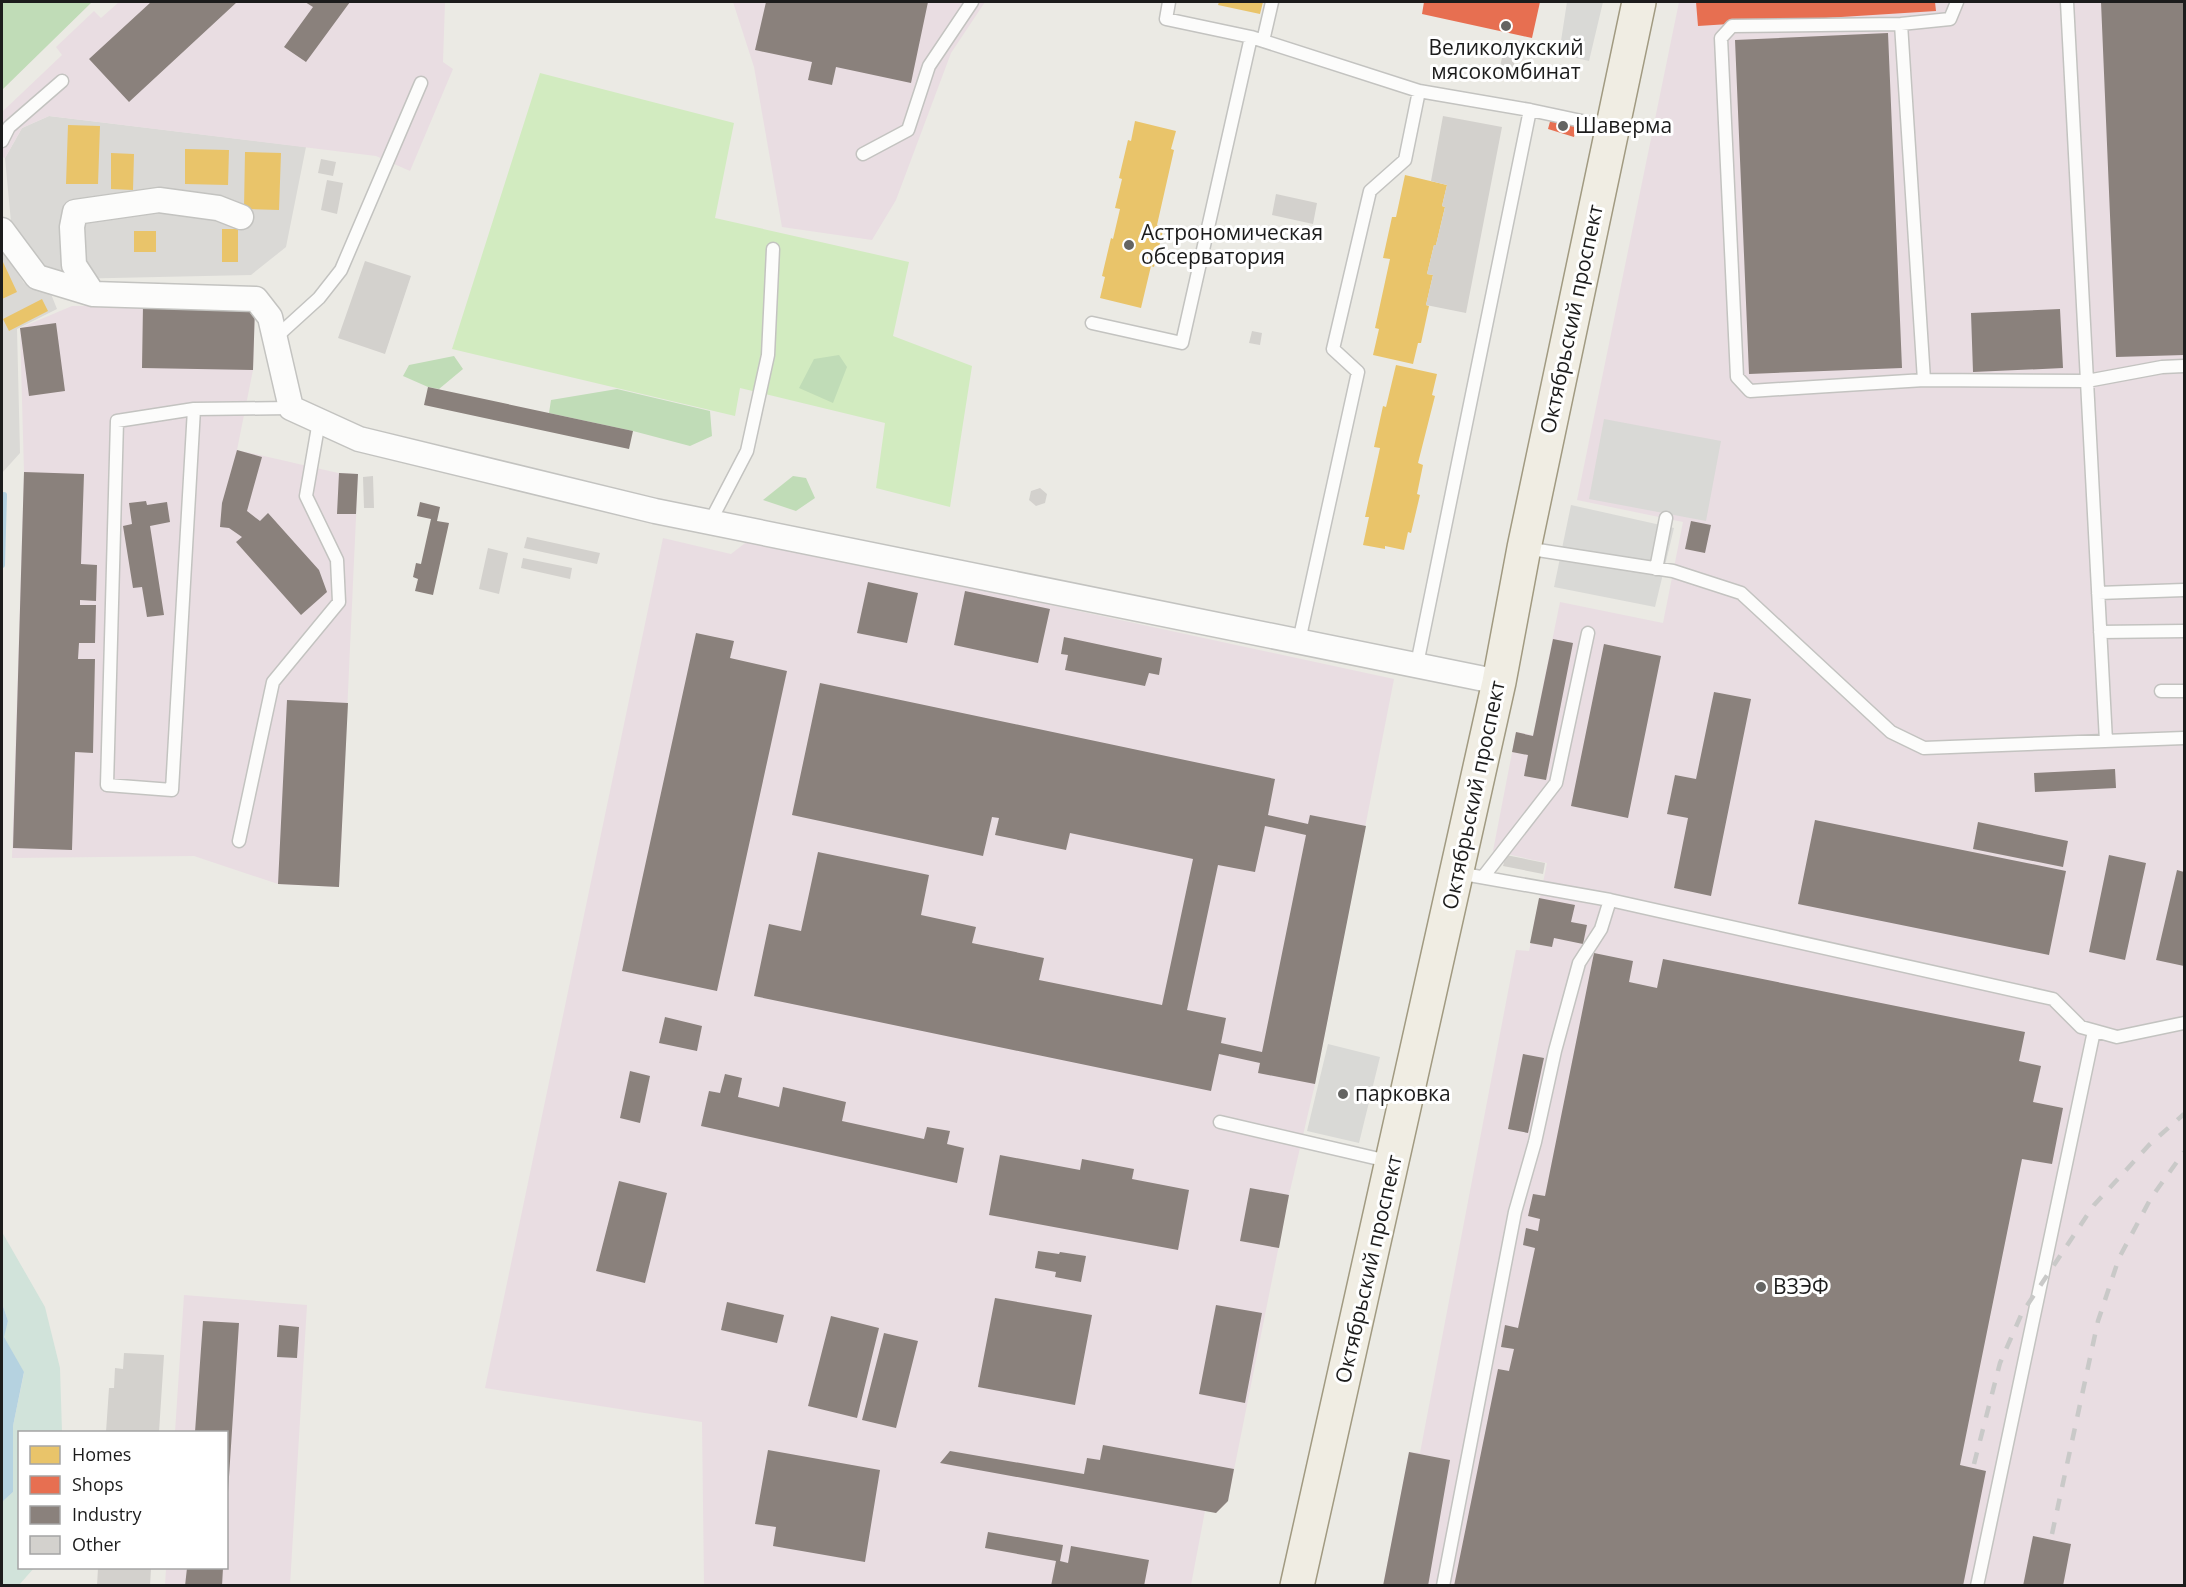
<svg xmlns="http://www.w3.org/2000/svg" width="2186" height="1587" font-family="'Open Sans',sans-serif">
<style>
.residential{fill:#dad9d6}
.industrial{fill:#e9dde2}
.grass{fill:#d2ebc0}
.forest{fill:#c0dcb7}
.wetland{fill:#d1e3da}
.parking{fill:#d9d9d6}
.water{fill:#b5d2e0}
.homes{fill:#e9c46a}
.shops{fill:#e76f51}
.industry{fill:#8a817c;fill-rule:evenodd}
.lines{fill:none;stroke-linecap:round;stroke-linejoin:round}
.stream{stroke:#b5d2e0;stroke-width:6}
.building{fill:#d3d1cd}
.lane-casing{stroke:#c3c3c0;stroke-width:15}
.street-casing{stroke:#c3c3c0;stroke-width:27}
.primary-casing{stroke:#a19a81;stroke-width:36}
.lane{stroke:#fcfcfb;stroke-width:12}
.street{stroke:#fcfcfb;stroke-width:24}
.primary{stroke:#f0ede3;stroke-width:33}
.rail{stroke:#c9c9c8;stroke-width:4.5;stroke-dasharray:12 12;stroke-linecap:butt}
.poi-dot{fill:#646462;stroke:#fff;stroke-width:2}
.labels{text-anchor:middle;stroke-width:6;stroke-linejoin:round;paint-order:stroke}
.poi-label{font-size:21px;fill:#1c1c1c;stroke:#fff;text-anchor:start}
.street-label{font-size:21px;fill:#1c1c1c;stroke:#fff}
</style>
<rect width="100%" height="100%" fill="#ebeae4"/>
<!-- residential -->
<path class="residential" d="M49 116 306 147 286 247 251 275 66 279 39 266 11 222 5 158 22 128Z
M2 249 24 283 51 294 57 309 17 329 20 453 2 473Z"/>
<!-- industrial -->
<path class="industrial" d="M119 2H445L443 62 453 69 410 171 376 156 49 116 22 128 5 158 2 157V112L62 55 56 47 94 11 101 18Z
M733 2H985L951 53 896 200 872 240 782 227 754 67Z
M1679 2H2184V1585L1383 1586 1409 1452 1420 1453 1516 950 1529 951 1547 863 1493 851 1516 732 1533 735 1560 602 1663 623 1683 522 1577 500Z
M143 305 255 307 253 370 237 450 338 473 358 474 339 887 278 884 194 856 12 858 24 472 20 328 72 306Z
M663 538 731 554 749 540 1394 679 1315 1084 1289 1195 1228 1500 1205 1511 1191 1585H704L702 1422 485 1388Z
M184 1295 307 1305 290 1585 165 1586 166 1568H226V1432H175Z"/>
<!-- grass -->
<path class="grass" d="M540 73 734 123 715 218 909 262 893 336 972 366 950 507 876 488 885 423 740 388 735 416 452 349Z"/>
<!-- forest -->
<path class="forest" d="M2 2H92L2 90Z
M839 355 847 367 833 403 799 388 814 359Z
M454 356 463 369 439 389 428 387 403 376 409 365Z
M617 389 710 411 712 436 690 446 633 431 549 413 551 400Z
M793 476 806 478 815 498 796 511 763 500Z"/>
<!-- wetland -->
<path class="wetland" d="M2 1232 45 1307 60 1368 62 1432H20V1568H34L19 1585H2V1502L13 1492V1426L24 1373 3 1337 8 1321 2 1303Z"/>
<!-- parking -->
<path class="parking" d="M1567 2H1603L1589 61 1559 54Z
M1604 419 1721 441 1706 521 1589 499Z
M1571 505 1674 528 1655 607 1554 587Z
M1328 1044 1380 1057 1359 1143 1307 1131Z"/>
<!-- water -->
<path class="water" d="M2 1303 8 1321 4 1337 24 1372 13 1426V1492L2 1502Z"/>
<!-- homes -->
<path class="homes" d="M1219 2H1263L1260 14 1218 5Z
M1135 121 1176 131 1171 149 1174 150 1157 225 1164 227 1154 267 1151 266 1141 308 1100 298 1105 277 1102 276 1111 238 1113 239 1120 209 1115 208 1122 179 1119 178 1128 140 1131 141Z
M68 125 100 126 98 184H66Z
M185 149 229 150 228 185 185 184Z
M245 152 281 153 279 210 244 209Z
M111 153 134 154 133 190 111 189Z
M1405 175 1447 185 1442 206 1445 207 1436 245H1434L1427 274 1433 275 1426 305 1429 306 1421 343H1418L1413 364 1373 355 1379 329 1375 328 1390 259 1383 258 1392 217H1396Z
M222 229H238V262H222Z
M134 231H156V252H134Z
M3 262 17 292 2 299V263Z
M42 299 48 311 9 331 3 319Z
M1396 365 1437 374 1432 395 1435 396 1418 463 1423 465 1417 494 1420 495 1411 533 1408 532 1404 550 1385 546V549L1363 545 1369 517H1365L1380 448 1374 447 1383 406 1386 407Z"/>
<!-- shops -->
<path class="shops" d="M1424 2H1540L1532 38 1422 14Z
M1696 2H1935L1936 11 1698 26Z
M1551 118 1577 123 1574 137 1548 129Z"/>
<!-- industry -->
<path class="industry" d="M151 2H237L129 102 89 59Z
M305 2H350L306 62 284 47 313 7Z
M766 2H928L911 83 836 67 832 85 808 80 812 62 755 50Z
M2101 2H2184V355L2116 357Z
M1888 33 1902 368 1749 374 1735 40Z
M143 305 255 307 253 370 142 368Z
M2060 309 2063 368 1973 372 1971 313Z
M56 323 65 391 29 396 20 328Z
M428 387 633 431 629 449 424 405Z
M237 450 262 457 247 511 260 521 268 513 319 570 327 592 301 615 236 542 242 537 229 528 220 527 222 503Z
M24 472 84 474 81 564 97 565 96 601 80 600V605H96L95 643H79L78 659H95L93 753 75 752 72 850 13 848Z
M339 473 358 474 356 514H337Z
M146 501 147 505 167 502 170 522 150 526 164 615 147 617 142 587 133 588 123 526 132 524 129 503Z
M420 502 440 507 437 521 449 523 433 595 415 591 418 579 413 577 416 563 421 564 431 519 417 516Z
M1691 521 1711 525 1705 553 1685 549Z
M868 582 918 593 907 643 857 633Z
M965 591 1050 609 1038 663 954 645Z
M696 633 734 641 730 658 787 671 717 991 622 971Z
M1064 637 1162 658 1159 675 1149 673 1145 686 1065 670 1068 655 1061 654Z
M1553 639 1573 643 1546 780 1524 776 1528 755 1512 752 1516 732 1533 736Z
M1604 644 1661 656 1628 818 1571 806Z
M820 683 1275 779 1268 815 1308 824 1310 815 1366 826 1315 1084 1258 1073 1260 1063 1219 1054 1211 1091 754 996 769 924 801 931 818 852 929 875 921 915 976 927 972 943 1044 958 1039 980 1162 1005 1193 859 1070 833 1066 850 995 835 999 818 992 817 983 856 792 815ZM1265 826 1306 835 1262 1052 1221 1043 1226 1018 1187 1010 1218 865 1255 872Z
M1714 692 1751 699 1711 896 1674 888 1688 818 1667 814 1675 775 1696 779Z
M287 700 348 703 339 887 278 884Z
M2115 769 2116 788 2035 792 2034 773Z
M1815 820 2066 871 2049 955 1798 904Z
M1978 822 2068 841 2063 867 1973 849Z
M2109 855 2146 863 2125 960 2089 952Z
M2177 870 2184 872V966L2156 960Z
M1539 898 1575 905 1571 922 1587 925 1583 944 1554 938 1552 947 1530 943Z
M1594 953 1633 961 1629 982 1657 988 1663 959 2025 1032 2019 1061 2041 1066 2033 1102 2063 1108 2052 1164 2022 1159 1960 1465 1986 1471 1963 1586H1454L1498 1369 1509 1371 1514 1349 1501 1347 1505 1325 1518 1328 1535 1248 1523 1245 1526 1228 1538 1231 1540 1219 1528 1216 1533 1194 1545 1196Z
M665 1017 702 1026 697 1051 659 1043Z
M1523 1054 1544 1058 1528 1133 1508 1129Z
M630 1071 650 1076 640 1123 620 1118Z
M725 1074 742 1078 738 1097 779 1107 783 1087 846 1102 842 1121 924 1139 927 1127 950 1131 947 1144 964 1148 957 1183 701 1126 709 1091 720 1093Z
M1000 1155 1080 1170 1082 1159 1134 1169 1132 1179 1189 1190 1178 1250 989 1215Z
M619 1181 667 1193 645 1283 596 1271Z
M1250 1188 1289 1195 1279 1248 1240 1241Z
M1038 1251 1059 1254 1060 1252 1086 1256 1081 1282 1055 1277 1056 1272 1035 1268Z
M995 1298 1092 1315 1075 1405 978 1387Z
M727 1302 784 1315 777 1343 721 1330Z
M1216 1305 1262 1313 1245 1403 1199 1394Z
M831 1316 879 1328 857 1418 808 1406Z
M203 1321 239 1323 228 1492H226V1432H195Z
M279 1325 299 1327 297 1358 277 1357Z
M884 1333 918 1341 896 1428 862 1420Z
M1103 1445 1234 1469 1228 1501 1216 1513 940 1463 950 1451 1084 1474 1087 1458 1100 1460Z
M768 1450 880 1470 865 1562 773 1546 776 1527 755 1524Z
M1409 1452 1450 1460 1428 1586H1383Z
M988 1532 1063 1545 1060 1561 1068 1563 1071 1546 1149 1560 1144 1586H1051L1056 1561 985 1548Z
M2033 1536 2071 1544 2063 1586H2023Z
M187 1568H223L222 1586H185Z"/>
<g class="lines">
<!-- stream -->
<path class="stream" d="M2 565 4 495"/>
</g>
<!-- building -->
<path class="building" d="M1503 53 1516 55 1513 70 1500 67Z
M1501 69 1513 72 1511 82 1499 80Z
M1443 116 1502 127 1466 313 1426 305 1433 275 1427 274 1434 245H1436L1445 207 1442 206 1447 185 1431 181Z
M321 159 336 162 333 176 318 173Z
M327 180 343 183 337 214 321 210Z
M1276 194 1317 203 1313 224 1272 215Z
M365 261 411 276 385 354 338 338Z
M1252 331 1262 333 1260 345 1249 343Z
M373 476 374 508H364L363 477Z
M1040 488 1047 494 1045 503 1036 506 1029 500 1031 491Z
M527 537 600 553 597 564 524 548Z
M488 548 508 553 499 594 479 589Z
M523 558 572 568 570 579 521 568Z
M1506 855 1545 863 1543 874 1503 866Z
M124 1353 164 1355 159 1432H106L109 1388H114L115 1368 123 1369Z
M98 1568H151L150 1586H97Z"/>
<g class="lines">
<defs>
<path id="lane" d="M1169 2 1166 19 1251 37 1419 91 1530 110 1610 127
M1957 2 1950 19 1901 24 1732 26 1721 38 1737 377 1750 391 1924 380 2087 381 2162 367 2184 366
M2067 2 2106 741
M1901 24 1924 380
M1263 41 1272 2
M2 141 9 127 62 81
M863 154 908 130 929 66 972 2
M1092 323 1182 343 1251 37
M275 338 319 298 341 270 421 83
M194 409 172 790 107 785 117 421 194 409 291 408
M710 522 747 451 768 355 773 249
M1525 548 1673 571 1741 593 1891 732 1924 748 2184 738
M1656 569 1666 518
M2098 593 2184 590
M2100 632 2184 631
M1299 641 1358 372 1333 349 1370 191 1405 160 1419 91
M1417 664 1530 110
M2161 691H2184
M239 841 273 682 339 602 337 560 306 496 319 421
M1458 873 1610 900 2053 999 2081 1027 2117 1037 2184 1023
M1483 877 1556 783 1588 633
M1220 1122 1392 1162
M1443 1586 1515 1212 1535 1142 1555 1051 1579 963 1601 929 1610 900
M1977 1586 2094 1031"/>
<path id="street" d="M2 230 37 277 93 294 256 299 270 317 291 408 359 439 655 511 1499 682
M93 294 74 265 72 227 75 212 159 200 218 208 241 217"/>
<path id="primary" d="M1297 1586 1499 682 1524 548 1639 2"/>
</defs>
<!-- lane casing -->
<use href="#lane" class="lane-casing"/>
<!-- street casing -->
<use href="#street" class="street-casing"/>
<!-- primary casing -->
<use href="#primary" class="primary-casing"/>
<!-- lane -->
<use href="#lane" class="lane"/>
<!-- street -->
<use href="#street" class="street"/>
<!-- primary -->
<use href="#primary" class="primary"/>
<!-- rail -->
<path class="rail" d="M1974 1464 2000 1363 2022 1313 2094 1205 2149 1145 2184 1114
M2052 1534 2098 1321 2119 1258 2151 1198 2184 1152"/>
</g>
<!-- markers -->
<g class="poi-dot">
<circle cx="1506" cy="26" r="6"/>
<circle cx="1563" cy="126" r="6"/>
<circle cx="1129" cy="245" r="6"/>
<circle cx="1343" cy="1094" r="6"/>
<circle cx="1761" cy="1287" r="6"/>
</g>
<g class="labels">
<!-- poi labels -->
<g class="poi-label">
<text x="1506" y="55" text-anchor="middle">Великолукский<tspan x="1506" dy="24">мясокомбинат</tspan></text>
<text x="1575" y="133">Шаверма</text>
<text x="1141" y="240">Aстрономическая<tspan x="1141" dy="24">обсерватория</tspan></text>
<text x="1355" y="1101">парковка</text>
<text x="1773" y="1294">ВЗЭФ</text>
</g>
<!-- street labels -->
<g class="street-label">
<text transform="translate(1572 319) rotate(-78)" y="7">Октябрьский проспект</text>
<text transform="translate(1474 795) rotate(-78)" y="7">Октябрьский проспект</text>
<text transform="translate(1369 1269) rotate(-77)" y="7">Октябрьский проспект</text>
</g>
</g>
<!-- border -->
<rect width="2186" height="1587" fill="none" stroke="#1c1c1c" stroke-width="6"/>
<!-- legend -->
<rect x="18" y="1431" width="210" height="138" fill="#ffffff" stroke="#a4a4a4" stroke-width="1.5"/>
<rect x="30" y="1446" width="30" height="18" fill="#e9c46a" stroke="#a4a4a4" stroke-width="1.5"/>
<text x="72" y="1461" font-size="18" fill="#1c1c1c">Homes</text>
<rect x="30" y="1476" width="30" height="18" fill="#e76f51" stroke="#a4a4a4" stroke-width="1.5"/>
<text x="72" y="1491" font-size="18" fill="#1c1c1c">Shops</text>
<rect x="30" y="1506" width="30" height="18" fill="#8a817c" stroke="#a4a4a4" stroke-width="1.5"/>
<text x="72" y="1521" font-size="18" fill="#1c1c1c">Industry</text>
<rect x="30" y="1536" width="30" height="18" fill="#d3d1cd" stroke="#a4a4a4" stroke-width="1.5"/>
<text x="72" y="1551" font-size="18" fill="#1c1c1c">Other</text>
</svg>
